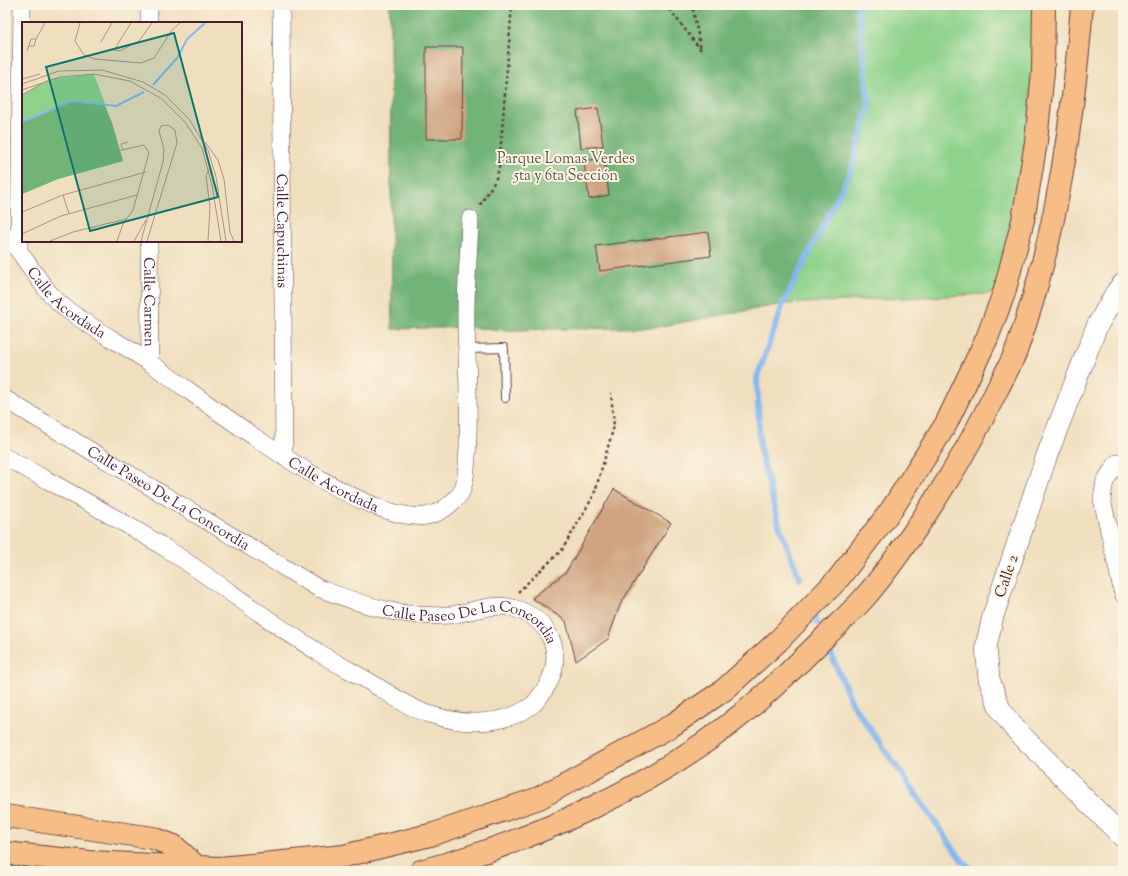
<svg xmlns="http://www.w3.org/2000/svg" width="1128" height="876" font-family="'Sorts Mill Goudy',serif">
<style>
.green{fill:#8ed28b;stroke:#6c785b}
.forest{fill:#72b477;stroke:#5e6a51}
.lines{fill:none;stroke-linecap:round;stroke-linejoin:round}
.stream{stroke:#84b7f1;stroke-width:6}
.building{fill:#cfa581}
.service-casing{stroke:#633c41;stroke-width:10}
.minor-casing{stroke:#633c41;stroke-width:18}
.tertiary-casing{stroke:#633c41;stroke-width:22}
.motorway-casing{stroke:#633c41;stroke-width:24}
.path{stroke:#633c41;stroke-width:2.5;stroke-dasharray:3 3;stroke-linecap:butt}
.service{stroke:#fff;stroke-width:8}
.minor{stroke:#fff;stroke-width:17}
.tertiary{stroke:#fff;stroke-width:21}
.motorway{stroke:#f6be86;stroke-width:22}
.labels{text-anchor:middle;stroke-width:4;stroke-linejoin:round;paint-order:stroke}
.park-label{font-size:15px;fill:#5e5548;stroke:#fcf5e5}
.street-label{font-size:15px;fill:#4a1f2b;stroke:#fcf5e5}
.inset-river{fill:none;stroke:#84b7f1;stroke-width:2}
.inset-road{fill:none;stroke:#ae9283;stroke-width:1}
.view{fill:#0f766e;fill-opacity:0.15;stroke:#0f766e;stroke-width:2}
.inset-edge{fill:none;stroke:#4a1f2b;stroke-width:2}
</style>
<rect width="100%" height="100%" fill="#fcf5e5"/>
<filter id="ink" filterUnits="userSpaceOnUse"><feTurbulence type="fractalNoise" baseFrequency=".025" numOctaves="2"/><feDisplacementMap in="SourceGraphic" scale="8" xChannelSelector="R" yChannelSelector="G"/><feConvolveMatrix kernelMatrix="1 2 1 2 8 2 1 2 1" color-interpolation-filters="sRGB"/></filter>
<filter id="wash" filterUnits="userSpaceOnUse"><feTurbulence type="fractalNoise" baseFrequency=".012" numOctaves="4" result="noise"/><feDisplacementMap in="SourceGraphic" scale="16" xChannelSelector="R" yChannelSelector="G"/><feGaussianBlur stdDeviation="0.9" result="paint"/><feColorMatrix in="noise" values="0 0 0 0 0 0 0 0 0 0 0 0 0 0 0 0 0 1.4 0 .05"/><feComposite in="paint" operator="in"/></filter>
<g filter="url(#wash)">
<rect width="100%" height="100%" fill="#f0dfbe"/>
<!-- green -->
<path class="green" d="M390 5H1044L1043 71 1004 293 783 304 656 327 510 330 466 327 392 329Z"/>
<!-- forest -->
<path class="forest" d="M390 5H858L869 105 852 169 783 304 656 327 510 330 466 327 392 329Z"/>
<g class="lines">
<!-- stream -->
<path class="stream" d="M800 580 779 525 760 449 757 378 783 304 852 169 869 105 858 5
M813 612 817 623
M828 647 852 703 963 862 975 871"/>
</g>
<g id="blocks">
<!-- building -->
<path class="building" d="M426 47H463L462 139H426Z
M598 108 603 146 581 148 577 111Z
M604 158 609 195 589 199 584 161Z
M708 232 711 256 600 271 596 246Z
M614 489 671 523 620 605 608 639 576 661 566 621 532 598 566 572Z"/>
</g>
</g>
<g filter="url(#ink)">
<use href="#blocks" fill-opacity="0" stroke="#633c41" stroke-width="1"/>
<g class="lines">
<defs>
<path id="service" d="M468 349 504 348 505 398"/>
<g id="minor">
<path d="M149 5V23"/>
<path id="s1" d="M281 5 284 457"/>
<path id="s2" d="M5 234C27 258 40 288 65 308 92 329 123 344 150 363 206 401 361 525 426 516 440 514 451 505 460 494 473 478 467 355 466 328 465 292 469 255 470 219"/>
<path id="s3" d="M149 241 150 362"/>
<path d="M19 249 22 5"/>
<path id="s4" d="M5 399 318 588C362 604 400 619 449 615 469 613 493 602 513 608 549 618 565 651 548 684 543 692 538 701 531 706 503 726 463 725 432 715 410 709 390 694 370 682 353 672 335 663 318 652 266 620 218 582 167 549 115 516 59 487 5 457"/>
<path d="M1123 469 1117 463 1105 481 1102 499 1123 594"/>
</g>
<path id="tertiary" d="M1123 284 1117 291 1097 326 1047 455 993 616 986 647 989 679 1000 709 1014 728 1123 837"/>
<path id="motorway" d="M5 816 153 838 174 846 197 867
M5 853 89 862 220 868 344 856 434 834 539 798 671 726 724 690 778 641 838 579 892 509 946 424 987 338 1004 293 1023 220 1036 142 1043 71 1044 5
M421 871C534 841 655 786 746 711 773 688 799 663 824 638 837 625 853 611 865 597 896 561 922 521 947 481 966 451 982 420 998 388 1004 376 1011 364 1016 351 1056 240 1073 122 1082 5"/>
</defs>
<!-- service casing -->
<use href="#service" class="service-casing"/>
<!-- minor casing -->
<use href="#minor" class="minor-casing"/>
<!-- tertiary casing -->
<use href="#tertiary" class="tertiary-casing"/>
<!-- motorway casing -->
<use href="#motorway" class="motorway-casing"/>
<!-- path -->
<path class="path" d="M666 5 701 50 692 5
M480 205 495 181 499 169 512 5
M518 592 562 550 594 495 614 426 611 393"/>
<!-- service -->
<use href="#service" class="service"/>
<!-- minor -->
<use href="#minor" class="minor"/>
<!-- tertiary -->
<use href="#tertiary" class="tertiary"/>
<!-- motorway -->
<use href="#motorway" class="motorway"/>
</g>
</g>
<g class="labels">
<!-- park labels -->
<g class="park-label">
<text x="566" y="163">Parque Lomas Verdes<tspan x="566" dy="17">5ta y 6ta Sección</tspan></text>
</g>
<!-- street labels -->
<g class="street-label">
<text dy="5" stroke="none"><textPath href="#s1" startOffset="226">Calle Capuchinas</textPath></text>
<text dy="5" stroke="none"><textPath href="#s2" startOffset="93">Calle Acordada</textPath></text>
<text dy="5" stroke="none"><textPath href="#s3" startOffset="61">Calle Carmen</textPath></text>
<text dy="5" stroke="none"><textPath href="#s2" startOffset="417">Calle Acordada</textPath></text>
<text dy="5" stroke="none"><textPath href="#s4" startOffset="191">Calle Paseo De La Concordia</textPath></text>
<text transform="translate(1006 576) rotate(-71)" y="5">Calle 2</text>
<text dy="5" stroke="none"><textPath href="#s4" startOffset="527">Calle Paseo De La Concordia</textPath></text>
</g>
</g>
<!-- overview -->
<g transform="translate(22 22)">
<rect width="220" height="220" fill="#f0dfbe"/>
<path d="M72 52 90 101 101 139 36 157 0 172V73L27 57Z" fill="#8ed28b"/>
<path d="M50 79 82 83 90 101 101 139 36 157 0 172V100Z" fill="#72b477"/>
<path class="inset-river" d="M131 63 156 35 165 17 183 1M0 100 50 79 94 84 122 70"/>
<path class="inset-road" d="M58 1 53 19 62 33 73 37 119 41 132 36 150 8 158 1M109 1 92 28 98 29 117 19 130 1M14 17 23 1M79 20 90 1M5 29 9 17H14L12 24H7M0 57 18 52M0 62 37 49 80 48 121 60 143 73 167 97 186 128 194 155 204 219M0 68 38 55 72 52 108 59 140 77 163 100 180 126 190 163 199 219M0 73 21 61M183 120 196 138 202 157 208 210 212 219M101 128 99 122 106 120M82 132 122 123 127 131 111 188 101 202 95 219M41 173 47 192M0 190 41 173 124 150M0 212 39 194 115 173M28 219 51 210 104 197M112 219 124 198M119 219 141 140 142 127 137 109 139 104 146 103 153 108 155 121 125 219M186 219 188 185 184 154 187 147"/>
<path class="view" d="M152 11 196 175 68 209 24 45Z"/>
<rect width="220" height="220" class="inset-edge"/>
</g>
<!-- margin -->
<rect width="1128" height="876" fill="none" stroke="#fcf5e5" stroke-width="20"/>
</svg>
